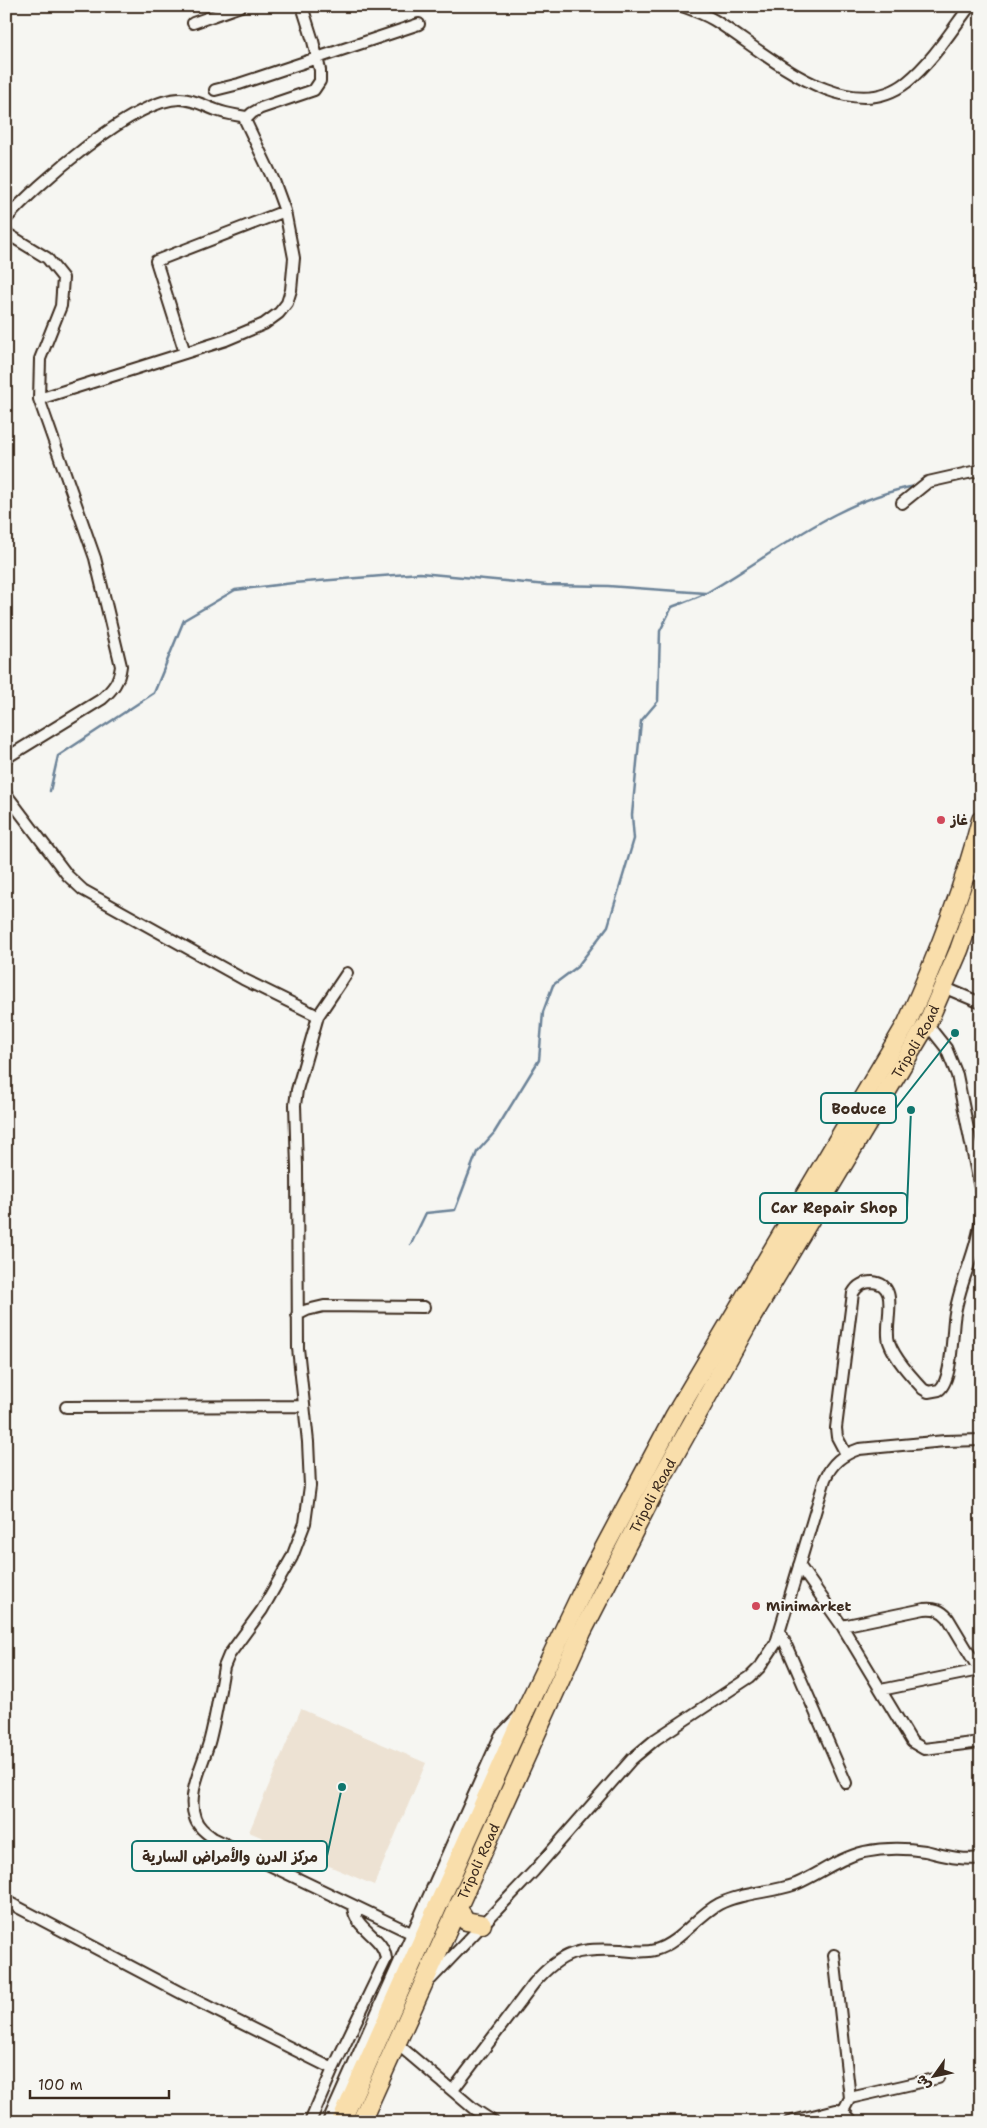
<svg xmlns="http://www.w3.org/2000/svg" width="987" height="2128" font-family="'Shantell Sans','Playpen Sans Arabic',sans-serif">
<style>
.built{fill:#ede2d3}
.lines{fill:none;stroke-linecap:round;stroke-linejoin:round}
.stream{stroke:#6c8398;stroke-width:2.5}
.street-casing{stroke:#3b2a1e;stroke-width:14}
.highway-casing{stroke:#3b2a1e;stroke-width:21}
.street{stroke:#f6f6f2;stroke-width:10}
.highway{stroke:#f9deab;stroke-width:18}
.poi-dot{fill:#d1495b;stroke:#f6f6f2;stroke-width:2}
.labels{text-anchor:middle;stroke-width:4;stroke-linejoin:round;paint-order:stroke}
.poi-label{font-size:14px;font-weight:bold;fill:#3b2a1e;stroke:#f6f6f2;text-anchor:start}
.street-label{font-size:14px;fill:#3b2a1e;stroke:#f6f6f2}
.leader{fill:none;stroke:#0f766e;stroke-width:2}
.callout-dot{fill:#0f766e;stroke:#f6f6f2;stroke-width:2}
.callout{fill:#f6f6f2;stroke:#0f766e;stroke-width:2}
.callout-label{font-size:15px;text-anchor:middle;font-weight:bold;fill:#3b2a1e}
</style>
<rect width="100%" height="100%" fill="#f6f6f2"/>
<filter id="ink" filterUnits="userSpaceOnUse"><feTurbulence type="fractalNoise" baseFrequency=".02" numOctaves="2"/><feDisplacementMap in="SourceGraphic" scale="10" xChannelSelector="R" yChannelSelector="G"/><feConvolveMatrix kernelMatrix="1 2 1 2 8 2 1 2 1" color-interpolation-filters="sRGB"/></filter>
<g filter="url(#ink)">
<!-- built -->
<path class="built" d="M301 1709 426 1763 374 1885 249 1832Z"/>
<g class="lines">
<!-- stream -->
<path class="stream" d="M50 791 58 756 154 693 184 620 235 590 293 583 420 573 547 585 608 586 705 593
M411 1244 426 1213 455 1210 477 1152 494 1133 539 1060 543 1012 553 985 577 967 608 926 634 839 632 815 641 721 658 701 660 631 672 607C684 602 697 598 708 592 774 554 838 499 916 486"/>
<defs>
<path id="street" d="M682 6C693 10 704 14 714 20 763 50 846 130 907 82 932 62 951 31 970 6
M193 23 241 6
M215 90 239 84 419 24
M6 219C36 185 134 99 180 99 193 99 205 106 216 110 226 114 236 115 246 117
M6 233 47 258 63 278 61 306 40 359 39 399
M185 353 156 261 285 211
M902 503 928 482 981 470
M6 758 102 699C113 689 119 682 121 666L95 558 39 399 226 340 264 324 279 313 287 303 291 290 294 258 285 211 274 181 245 120 252 113 261 108 314 90 320 81V70L313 41 302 6
M6 794 68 876 83 890 243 979 318 1016
M347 973 318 1016 297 1090 295 1105 297 1167 298 1348 308 1442 310 1486 305 1523 292 1557 262 1610 229 1655 224 1667C220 1691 216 1715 210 1739 204 1763 186 1793 195 1818 198 1827 205 1832 213 1838L411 1933
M943 987 981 1003
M927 1024 946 1048 957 1075 981 1193
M297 1315 307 1310 324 1306 424 1307
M66 1407 304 1406
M846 1454 837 1437 836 1428 853 1293C857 1286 863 1282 872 1282 902 1284 883 1324 889 1342 895 1359 911 1376 923 1389L928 1392 939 1390C952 1380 952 1337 954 1320 958 1284 977 1253 981 1218
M799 1565 842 1626 912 1742 924 1749 981 1742
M842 1626 924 1609C935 1608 941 1610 948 1618L981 1673
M780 1631 846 1783
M881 1690 979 1670
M6 1901 181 1993 333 2069
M834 1955 850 2098 843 2111
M431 1979 534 1871 632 1759 656 1739 750 1677 760 1667 776 1643 825 1479C832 1463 842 1455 859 1449L945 1441 981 1440
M395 2042 474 2109 494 2122
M453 2090 534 1983C562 1951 579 1948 621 1950 632 1951 644 1953 655 1950 680 1943 696 1916 719 1904 743 1892 771 1893 796 1884 819 1874 839 1858 864 1852 884 1848 905 1848 925 1851 943 1855 962 1861 981 1858
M850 2098 938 2078
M310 2122 333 2069 386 1959C384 1936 354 1930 353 1906
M328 2122 500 1736 518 1717
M789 2122 836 2110 843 2111 853 2122"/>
<g id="highway">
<path d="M457 1907 466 1921 482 1924"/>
<path d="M341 2122 526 1709 592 1571 675 1415 907 1023C937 957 963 891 981 820"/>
<path id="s1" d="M361 2122 582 1632 655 1490 747 1325 927 1024 959 950 981 888"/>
</g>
</defs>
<!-- street casing -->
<use href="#street" class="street-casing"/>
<!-- highway casing -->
<use href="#highway" class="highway-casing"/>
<!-- street -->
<use href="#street" class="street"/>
<!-- highway -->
<use href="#highway" class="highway"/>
</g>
</g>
<!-- markers -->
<g class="poi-dot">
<circle cx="941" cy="820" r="5"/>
<circle cx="756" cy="1606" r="5"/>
</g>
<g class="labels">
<!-- poi labels -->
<g class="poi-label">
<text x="951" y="825">غاز</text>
<text x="766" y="1611">Minimarket</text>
</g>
<!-- street labels -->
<g class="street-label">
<text dy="5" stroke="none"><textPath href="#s1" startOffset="1216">Tripoli Road</textPath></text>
<text dy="5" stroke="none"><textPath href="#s1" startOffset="691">Tripoli Road</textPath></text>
<text dy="5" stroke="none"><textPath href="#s1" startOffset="286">Tripoli Road</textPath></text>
</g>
</g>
<!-- callouts -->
<path class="leader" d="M955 1033L896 1108M911 1110L907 1208M342 1787L327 1856"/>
<g class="callout-dot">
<circle cx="955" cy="1033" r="5"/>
<circle cx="911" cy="1110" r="5"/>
<circle cx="342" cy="1787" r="5"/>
</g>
<g class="callout">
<rect x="821" y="1093" width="75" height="30" rx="5"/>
<rect x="760" y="1193" width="147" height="30" rx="5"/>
<rect x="132" y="1841" width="195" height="30" rx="5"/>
</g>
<g class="callout-label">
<text x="859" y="1114">Boduce</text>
<text x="834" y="1213">Car Repair Shop</text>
<text x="230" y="1862">مركز الدرن والأمراض السارية</text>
</g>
<!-- margin -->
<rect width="987" height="2128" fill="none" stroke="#f6f6f2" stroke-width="25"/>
<rect x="12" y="12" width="962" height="2103" fill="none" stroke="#3b2a1e" stroke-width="2" filter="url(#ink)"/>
<!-- north arrow -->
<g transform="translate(934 2076) rotate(237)" stroke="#f6f6f2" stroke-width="4" paint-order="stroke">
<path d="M0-4L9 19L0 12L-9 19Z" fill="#3b2a1e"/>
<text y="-8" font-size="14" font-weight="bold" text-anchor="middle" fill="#3b2a1e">ش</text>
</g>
<!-- scale -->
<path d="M30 2090v8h139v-8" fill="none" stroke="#3b2a1e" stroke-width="2.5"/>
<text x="38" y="2090" font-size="15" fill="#3b2a1e" stroke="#f6f6f2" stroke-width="4" paint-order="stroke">100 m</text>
</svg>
